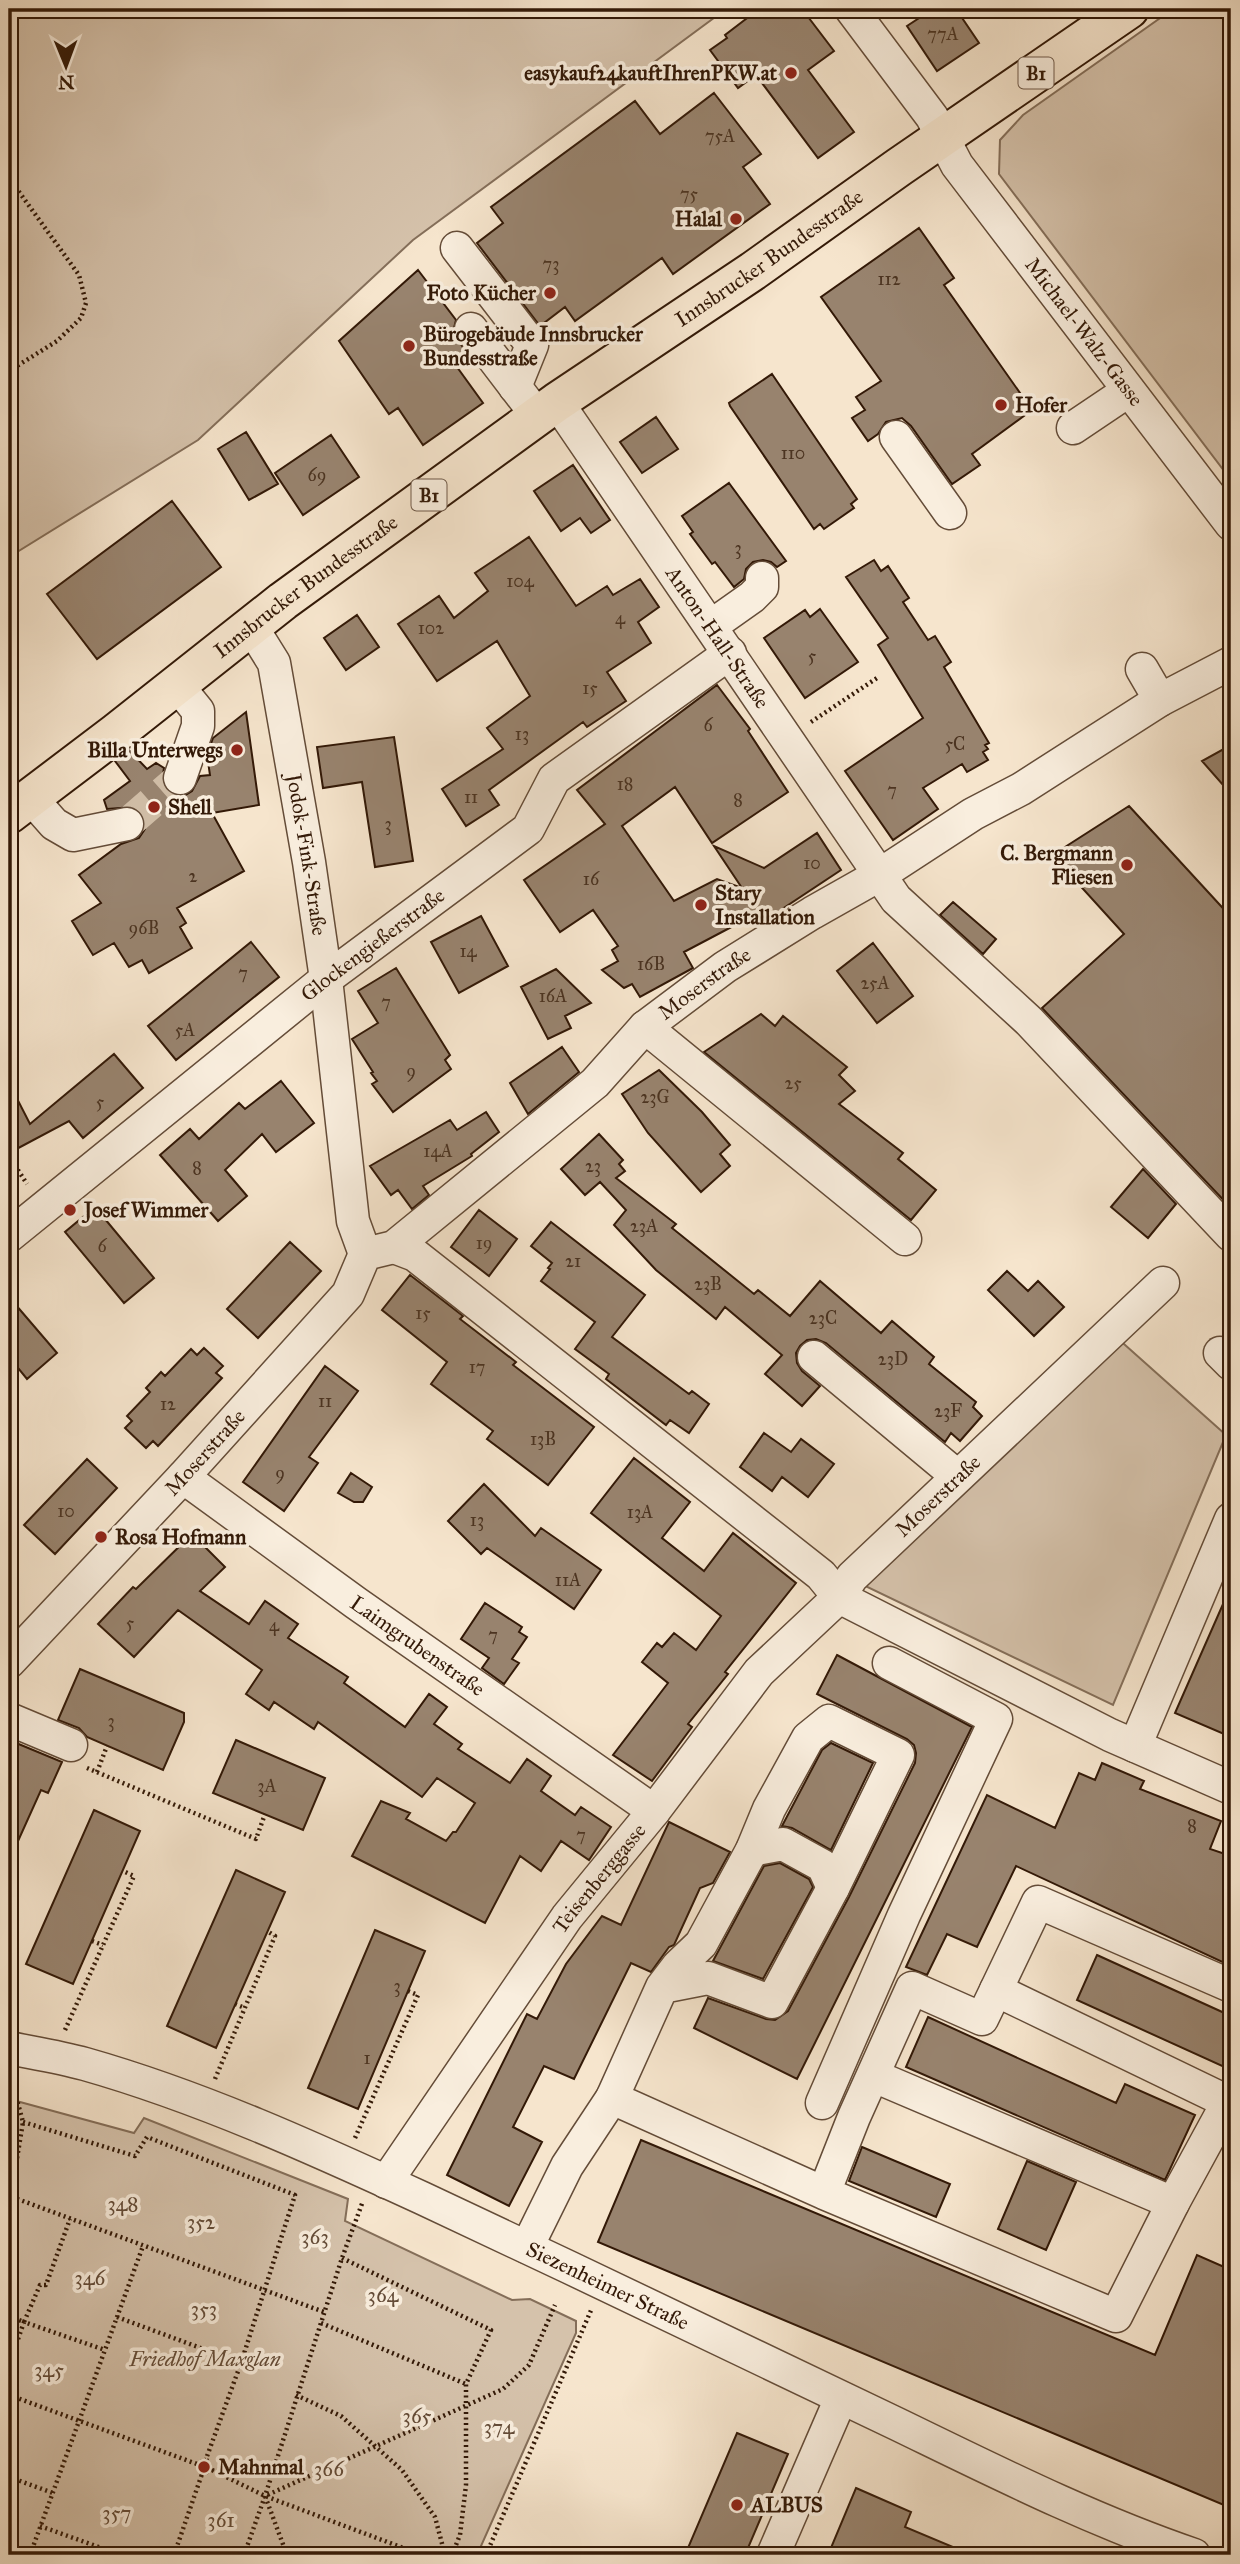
<svg xmlns="http://www.w3.org/2000/svg" width="1240" height="2564" font-family="'IM FELL Great Primer',serif">
<style>
.green{fill:#d5c2ab;stroke:#846e59;stroke-width:2}
.building{fill:#98836e;stroke:#331907;stroke-width:2}
.lines{fill:none;stroke-linecap:round;stroke-linejoin:round}
.minor-tunnel{stroke:#cfbca5;stroke-width:32;stroke-dasharray:32 16;stroke-linecap:butt}
.minor-casing{stroke:#644c38;stroke-width:35}
.major-casing{stroke:#331907;stroke-width:42}
.path{stroke:#331907;stroke-width:4.5;stroke-dasharray:2 3.5;stroke-linecap:butt}
.minor{stroke:#f9eede;stroke-width:32}
.major{stroke:#f6e5cd;stroke-width:38}
.poi-dot{fill:#8f2418;stroke:#f9eede;stroke-width:2.5}
.labels{text-anchor:middle;stroke-width:7;stroke-linejoin:round;paint-order:stroke}
.number-label{font-size:18px;fill:#4c3421}
.shield{fill:#f9eede;stroke:#6e5948;stroke-width:2}
.shield-label{font-size:19px;font-weight:bold;fill:#331907}
.poi-label{font-size:21px;font-weight:bold;fill:#331907;stroke:#f9eede;text-anchor:start}
.street-label{font-size:21px;fill:#331907;stroke:#f9eede}
.park-label{font-size:21px;font-style:italic;fill:#644c38;stroke:#f9eede}
</style>
<rect width="100%" height="100%" fill="#f6e5cd"/>
<filter id="stains"><feTurbulence type="fractalNoise" baseFrequency=".00286" numOctaves="4"/><feColorMatrix values="0 0 0 0 .2 0 0 0 0 .09 0 0 0 0 .02 0 0 0 .5 -.17"/></filter>
<radialGradient id="worn" r=".72"><stop offset=".6" stop-color="#630" stop-opacity="0"/><stop offset="1" stop-color="#630" stop-opacity=".3"/></radialGradient>
<!-- green -->
<path class="green" d="M9 9H726L413 240 198 440 9 557Z
M1173 9H1231V480L999 174 1000 140 1023 115Z
M1115 1336 1226 1435 1113 1705 859 1583Z
M9 2099 134 2133 144 2118 348 2199 345 2221 512 2300 530 2299 576 2321V2333L477 2555H9Z"/>
<!-- building -->
<path class="building" d="M759 9H802L834 51 808 70 854 132 818 158 756 75 738 88 710 50 727 38 725 35Z
M933 9H956L979 43 937 71 907 26Z
M714 93 761 154 743 167 770 204 673 274 662 258 575 321 565 307 540 326 477 243 503 223 491 207 635 101 660 134Z
M919 228 954 278 944 285 1032 410 972 454 980 465 952 484 911 426 902 418 886 422 878 434 868 441 852 418 865 410 856 397 881 381 821 297Z
M418 270 456 320 453 332 470 358 457 367 483 403 423 445 398 408 389 414 339 341Z
M772 374 857 499 851 504 854 508 824 529 820 524 814 529 730 406 729 403Z
M656 417 678 449 642 473 620 442Z
M246 432 278 484 249 500 218 449Z
M331 435 359 477 303 515 275 473Z
M573 465 610 520 591 533 580 518 561 531 534 491Z
M729 483 786 561 777 567 771 562 763 560 753 562 746 569 744 579 734 587 715 562 712 564 690 534 693 532 682 516Z
M172 501 221 567 97 659 47 594Z
M529 537 576 606 607 586 613 595 640 579 659 607 638 622 651 643 607 672 626 701 587 727 583 722 489 790 499 805 466 826 442 789 503 749 487 728 530 696 497 641 437 681 398 624 439 596 454 618 488 591 475 573Z
M874 560 881 571 888 566 909 598 903 602 928 640 935 636 951 662 944 667 989 743 985 745 988 749 983 752 988 760 967 772 962 764 923 788 938 809 893 840 845 771 923 718 878 645 888 638 846 577Z
M820 609 858 662 805 698 764 638 805 610 810 617Z
M357 615 379 647 346 670 324 638Z
M717 685 750 729 748 731 788 792 712 843 675 787 622 826 674 901 717 879 742 888 714 846 764 868 817 833 841 870 767 919 758 913 684 952 693 968 640 997 632 984 624 988 602 970 618 961 612 950 618 946 593 910 560 932 524 880 605 824 577 790Z
M246 712 259 805 212 813 244 871 177 908 186 923 180 927 192 948 149 973 142 960 129 967 114 943 93 955 72 921 101 903 79 875 121 844 139 838 145 829V821L141 812 133 807 107 809 104 800 130 781 115 761 129 750 147 769 156 763 164 768 162 781 167 790 175 795 184 796 192 791 200 776 210 775 207 755 213 738Z
M394 737 413 861 375 867 362 782 323 788 317 747Z
M1231 745V794L1202 761Z
M1129 806 1231 917V1208L1042 1008 1124 934 1075 880 1069 884 1051 856Z
M953 902 996 939 983 954 940 915Z
M481 916 508 966 459 993 431 942Z
M251 942 279 977 176 1060 148 1026Z
M873 943 913 996 877 1023 837 971Z
M396 968 450 1055 445 1060 451 1069 393 1112 372 1084 377 1081 371 1073 373 1072 352 1039 378 1023 358 991Z
M556 969 591 1003 565 1016 571 1028 548 1039 521 987Z
M761 1014 775 1026 783 1016 847 1067 839 1075 855 1091 839 1104 903 1153 898 1159 936 1190 911 1220 704 1052Z
M562 1047 579 1072 528 1114 510 1083Z
M114 1054 143 1088 83 1138 69 1121 9 1153V1083L30 1124Z
M659 1070 702 1112 730 1145 720 1154 730 1166 701 1192 648 1133 622 1094Z
M281 1081 314 1123 276 1152 262 1134 225 1170 247 1196 218 1221 160 1155 190 1129 199 1139 239 1103 245 1109Z
M486 1112 499 1132 471 1154 472 1156 423 1186 429 1195 412 1209 398 1190 391 1195 370 1166 450 1120 457 1130Z
M599 1134 623 1160 619 1164 625 1171 616 1178 676 1224 672 1228 754 1294 758 1290 790 1316 820 1281 881 1333 892 1321 934 1357 929 1364 976 1402 973 1407 982 1416 960 1441 951 1433 945 1442 826 1343 816 1339 807 1340 800 1346 796 1353 797 1363 802 1371 820 1386 802 1406 765 1374 782 1355 725 1307 716 1319 656 1270 614 1225 626 1210 600 1182 585 1195 561 1169Z
M1143 1169 1176 1204 1148 1238 1111 1207Z
M95 1207 154 1278 124 1303 65 1232Z
M479 1210 517 1239 489 1276 451 1247Z
M551 1222 645 1295 612 1337 689 1394 692 1391 709 1404 689 1433 670 1420 666 1425 606 1379 609 1374 575 1349 595 1322 541 1281 550 1269 548 1268 552 1263 531 1246Z
M290 1242 321 1271 258 1338 227 1309Z
M1007 1271 1028 1291 1038 1281 1064 1307 1034 1336 988 1290Z
M410 1275 463 1316 460 1319 516 1362 513 1365 594 1427 548 1485 487 1439 493 1431 431 1384 447 1362 382 1310Z
M9 1297 57 1353 27 1379 9 1357Z
M204 1348 223 1366 216 1373 222 1378 158 1446 153 1441 146 1448 125 1428 132 1421 127 1416 150 1392 146 1388 161 1372 165 1376 191 1349 197 1355Z
M325 1366 358 1391 309 1457 318 1463 284 1511 243 1482Z
M764 1433 791 1452 801 1439 834 1464 808 1497 782 1477 772 1491 740 1467Z
M634 1458 690 1502 662 1538 704 1571 733 1533 796 1583 725 1672 728 1674 688 1724 692 1727 652 1781 613 1755 668 1683 642 1662 657 1643 662 1647 674 1633 696 1650 721 1616 591 1513Z
M87 1459 117 1488 55 1554 24 1525Z
M351 1473 372 1487 363 1502H354L338 1493Z
M484 1484 535 1536 541 1528 601 1570 574 1609 487 1548 481 1554 448 1521Z
M192 1534 225 1567 200 1591 249 1624 265 1601 298 1624 288 1638 348 1677 344 1683 405 1727 429 1694 447 1707 434 1724 462 1744 458 1749 510 1783 527 1759 551 1776 541 1791 575 1815 581 1807 611 1827 589 1860 561 1841 541 1871 520 1856 485 1923 352 1856 381 1801 410 1813 406 1819 446 1841 453 1832H456L475 1803 437 1778 422 1797 318 1722 314 1729 274 1702 269 1710 246 1694 262 1670 178 1610 134 1657 98 1624 133 1587 136 1589Z
M1231 1586V1737L1175 1713Z
M485 1603 522 1627 519 1632 527 1637 512 1659 519 1663 504 1684 482 1668 489 1658 461 1639Z
M837 1655 972 1727 797 2079 694 2028 708 1998 766 2019 775 2020 788 2011 849 1897 915 1763 916 1753 914 1745 907 1739 817 1694Z
M80 1669 184 1713V1722L163 1770 87 1737 79 1728 58 1720Z
M9 1740 62 1762 48 1793 41 1790 9 1861Z
M236 1740 325 1778 303 1830 213 1793Z
M831 1743 873 1763 831 1850 792 1828 782 1826 822 1750Z
M1102 1763 1144 1781 1140 1789 1221 1821 1210 1849 1231 1856V1966L1016 1866 977 1947 947 1934 927 1975 906 1967 987 1795 1055 1828 1079 1773 1095 1780Z
M94 1810 140 1831 73 1984 26 1964Z
M669 1822 730 1852 713 1883 700 1888 674 1945 669 1947 651 1972 631 1963 574 2079 544 2066 513 2127 542 2142 509 2206 447 2175 527 2014 537 2019 566 1964 602 1916 621 1925Z
M780 1863 809 1879 813 1887 763 1979 713 1961 764 1866Z
M236 1870 285 1892 216 2048 167 2026Z
M375 1930 425 1951 358 2109 308 2088Z
M1097 1955 1231 2016V2070L1077 2000Z
M928 2017 1116 2103 1125 2084 1195 2115 1165 2180 906 2067Z
M641 2140 1155 2355 1197 2255 1231 2270V2508L598 2242Z
M862 2147 950 2184 936 2217 849 2181Z
M1027 2161 1076 2182 1046 2250 998 2229Z
M737 2433 788 2454 745 2555H685Z
M856 2488 911 2512 905 2527 972 2555H828Z"/>
<g class="lines">
<!-- minor-tunnel -->
<path class="minor-tunnel" d="M127 824 180 778"/>
<defs>
<g id="minor">
<path id="s1" d="M851 9 932 117 957 165 1231 524"/>
<path d="M457 248 532 345 515 387"/>
<path d="M471 329 526 401"/>
<path id="s2" d="M557 402 896 899 1029 1021 1231 1235"/>
<path d="M1073 428 1128 391"/>
<path d="M896 437 950 513"/>
<path id="s3" d="M251 626 274 663 309 862 326 979 353 1221 365 1254"/>
<path d="M711 626 752 597 762 587V578"/>
<path d="M1142 669 1160 700"/>
<path d="M177 685 198 711V726L180 778"/>
<path d="M31 798 54 824 73 835 127 824"/>
<path d="M645 1027 905 1239"/>
<path id="s4" d="M9 1236 326 979 528 829 554 779 730 653"/>
<path d="M394 1247 415 1255 821 1575 839 1597 1110 1735 1231 1788"/>
<path d="M1220 1353 1231 1364"/>
<path d="M814 1357 957 1476"/>
<path id="s5" d="M183 1477 356 1603 654 1811"/>
<path id="s6" d="M9 1662 183 1477 348 1294 365 1254 394 1247 595 1083 645 1027 725 967 812 913 881 874 973 814 1021 789 1160 700 1231 663"/>
<path d="M9 1719 71 1745"/>
<path d="M1135 1746 1231 1519"/>
<path d="M752 1850 783 1844 823 1866 833 1888"/>
<path d="M996 1990 1038 1902 1231 1986"/>
<path id="s7" d="M9 2048C34 2053 60 2057 85 2064 201 2097 313 2148 422 2198 581 2272 739 2349 897 2424 994 2471 1091 2520 1194 2555"/>
<path d="M874 2076 1173 2203"/>
<path d="M612 2098 824 2193 854 2117 912 1988 982 2019 996 1990 1228 2102 1173 2203 1116 2316 824 2193"/>
<path d="M822 2103 904 1915 996 1719 889 1663"/>
<path id="s8" d="M386 2182 567 1917 654 1811 759 1672 839 1597 852 1577 1163 1283"/>
<path d="M527 2247 567 2166 612 2098 662 1987 678 1966 701 1944 752 1850 769 1809 808 1738 829 1721 898 1755 833 1888 772 2002 708 1978 662 1987"/>
<path d="M773 2555 841 2398"/>
</g>
<g id="major">
<path id="s9" d="M9 814 116 733 283 601 557 402 753 271 899 167 1129 9"/>
</g>
</defs>
<!-- minor casing -->
<use href="#minor" class="minor-casing"/>
<!-- major casing -->
<use href="#major" class="major-casing"/>
<!-- path -->
<path class="path" d="M9 178 79 275 86 303 81 318 57 341 9 371
M811 722 877 678
M9 1156 27 1184
M87 1768 256 1839 265 1814
M97 1772 107 1746
M92 1941 103 1945
M235 2004 245 2008
M65 2030 134 1876 123 1871
M215 2079 275 1936 267 1931
M23 2122 135 2156 147 2137 295 2195 241 2363 206 2459 212 2470 202 2474 197 2464 206 2459
M355 2138 418 1995 408 1991
M12 2197 324 2312
M9 2207 23 2122 14 2089
M342 2258 491 2330 466 2384V2485L460 2535 452 2555
M9 2316 24 2322 40 2285H46L70 2219
M117 2317 241 2363
M321 2323 466 2384
M9 2365 24 2322 105 2350
M9 2395 197 2464
M296 2395 341 2416 402 2470 435 2517 445 2555
M212 2470 265 2496 422 2555
M9 2477 53 2493
M40 2526 121 2555
M30 2555 143 2246
M174 2555 202 2474
M244 2555 265 2496 342 2258 363 2201
M287 2555 265 2496 503 2389 529 2365 555 2305
M486 2555 592 2308"/>
<!-- minor -->
<use href="#minor" class="minor"/>
<!-- major -->
<use href="#major" class="major"/>
</g>
<!-- markers -->
<g class="poi-dot">
<circle cx="791" cy="73" r="7"/>
<circle cx="736" cy="219" r="7"/>
<circle cx="550" cy="293" r="7"/>
<circle cx="409" cy="346" r="7"/>
<circle cx="1001" cy="405" r="7"/>
<circle cx="237" cy="750" r="7"/>
<circle cx="154" cy="807" r="7"/>
<circle cx="1127" cy="865" r="7"/>
<circle cx="701" cy="905" r="7"/>
<circle cx="70" cy="1210" r="7"/>
<circle cx="101" cy="1537" r="7"/>
<circle cx="204" cy="2467" r="7"/>
<circle cx="737" cy="2505" r="7"/>
</g>
<g class="labels">
<!-- number labels -->
<g class="number-label">
<text x="943" y="40">77A</text>
<text x="720" y="142">75A</text>
<text x="689" y="200">75</text>
<text x="551" y="270">73</text>
<text x="889" y="285">112</text>
<text x="793" y="459">110</text>
<text x="317" y="481">69</text>
<text x="738" y="554">3</text>
<text x="520" y="587">104</text>
<text x="620" y="624">4</text>
<text x="431" y="634">102</text>
<text x="812" y="662">5</text>
<text x="590" y="694">15</text>
<text x="708" y="731">6</text>
<text x="522" y="740">13</text>
<text x="955" y="750">5C</text>
<text x="625" y="790">18</text>
<text x="892" y="796">7</text>
<text x="471" y="803">11</text>
<text x="738" y="806">8</text>
<text x="388" y="830">3</text>
<text x="812" y="869">10</text>
<text x="193" y="882">2</text>
<text x="591" y="885">16</text>
<text x="144" y="934">96B</text>
<text x="468" y="957">14</text>
<text x="651" y="970">16B</text>
<text x="243" y="979">7</text>
<text x="875" y="989">25A</text>
<text x="553" y="1002">16A</text>
<text x="386" y="1008">7</text>
<text x="185" y="1036">5A</text>
<text x="411" y="1077">9</text>
<text x="793" y="1089">25</text>
<text x="655" y="1103">23G</text>
<text x="100" y="1108">5</text>
<text x="438" y="1157">14A</text>
<text x="593" y="1172">23</text>
<text x="197" y="1174">8</text>
<text x="644" y="1232">23A</text>
<text x="484" y="1249">19</text>
<text x="102" y="1252">6</text>
<text x="573" y="1267">21</text>
<text x="708" y="1290">23B</text>
<text x="423" y="1319">15</text>
<text x="823" y="1324">23C</text>
<text x="893" y="1365">23D</text>
<text x="477" y="1373">17</text>
<text x="325" y="1407">11</text>
<text x="168" y="1410">12</text>
<text x="948" y="1417">23F</text>
<text x="543" y="1445">13B</text>
<text x="280" y="1479">9</text>
<text x="66" y="1517">10</text>
<text x="640" y="1518">13A</text>
<text x="477" y="1526">13</text>
<text x="568" y="1586">11A</text>
<text x="130" y="1629">5</text>
<text x="274" y="1631">4</text>
<text x="493" y="1641">7</text>
<text x="111" y="1727">3</text>
<text x="267" y="1792">3A</text>
<text x="1192" y="1832">8</text>
<text x="581" y="1841">7</text>
<text x="397" y="1992">3</text>
<text x="367" y="2064">1</text>
</g>
<!-- shield labels -->
<g class="shield">
<rect x="1018.5" y="57.5" width="35" height="31" rx="5"/>
<rect x="411.5" y="479.5" width="35" height="31" rx="5"/>
</g>
<g class="shield-label">
<text x="1036" y="80">B1</text>
<text x="429" y="502">B1</text>
</g>
<!-- poi labels -->
<g class="poi-label">
<text x="777" y="80" text-anchor="end">easykauf24kauftIhrenPKW.at</text>
<text x="722" y="226" text-anchor="end">Halal</text>
<text x="536" y="300" text-anchor="end">Foto Kücher</text>
<text x="423" y="341">Bürogebäude Innsbrucker<tspan x="423" dy="24">Bundesstraße</tspan></text>
<text x="1015" y="412">Hofer</text>
<text x="223" y="757" text-anchor="end">Billa Unterwegs</text>
<text x="168" y="814">Shell</text>
<text x="1113" y="860" text-anchor="end">C. Bergmann<tspan x="1113" dy="24">Fliesen</tspan></text>
<text x="715" y="900">Stary<tspan x="715" dy="24">Installation</tspan></text>
<text x="84" y="1217">Josef Wimmer</text>
<text x="115" y="1544">Rosa Hofmann</text>
<text x="218" y="2474">Mahnmal</text>
<text x="751" y="2512">ALBUS</text>
</g>
<!-- street labels -->
<g class="street-label">
<text dy="7" stroke="none"><textPath href="#s9" startOffset="942">Innsbrucker Bundesstraße</textPath></text>
<text dy="7" stroke="none"><textPath href="#s1" startOffset="399">Michael-Walz-Gasse</textPath></text>
<text dy="7" stroke="none"><textPath href="#s9" startOffset="374">Innsbrucker Bundesstraße</textPath></text>
<text dy="7" stroke="none"><textPath href="#s2" startOffset="285">Anton-Hall-Straße</textPath></text>
<text dy="7" stroke="none"><textPath href="#s3" startOffset="238">Jodok-Fink-Straße</textPath></text>
<text dy="7" stroke="none"><textPath href="#s4" startOffset="466">Glockengießerstraße</textPath></text>
<text dy="7" stroke="none"><textPath href="#s6" startOffset="982">Moserstraße</textPath></text>
<text dy="7" stroke="none"><textPath href="#s6" startOffset="287">Moserstraße</textPath></text>
<text dy="7" stroke="none"><textPath href="#s8" startOffset="884">Moserstraße</textPath></text>
<text dy="7" stroke="none"><textPath href="#s5" startOffset="289">Laimgrubenstraße</textPath></text>
<text dy="7" stroke="none"><textPath href="#s8" startOffset="371">Teisenberggasse</textPath></text>
<text dy="7" stroke="none"><textPath href="#s7" startOffset="646">Siezenheimer Straße</textPath></text>
</g>
<!-- park labels -->
<g class="park-label">
<text x="123" y="2211">348</text>
<text x="201" y="2229">352</text>
<text x="315" y="2244">363</text>
<text x="90" y="2285">346</text>
<text x="383" y="2302">364</text>
<text x="204" y="2316">353</text>
<text x="205" y="2366">Friedhof Maxglan</text>
<text x="49" y="2377">345</text>
<text x="417" y="2423">365</text>
<text x="499" y="2434">374</text>
<text x="329" y="2476">366</text>
<text x="117" y="2520">357</text>
<text x="221" y="2527">361</text>
</g>
</g>
<!-- margin -->
<rect width="1240" height="2564" fill="none" stroke="#f6e5cd" stroke-width="35"/>
<rect x="10" y="10" width="1219" height="2543" fill="none" stroke="#331907" stroke-width="3.5"/>
<rect x="18" y="18" width="1205" height="2529" fill="none" stroke="#331907" stroke-width="2"/>
<!-- north arrow -->
<g transform="translate(66 66) rotate(179)" stroke="#f9eede" stroke-width="5" paint-order="stroke">
<path d="M0-5L12 26L0 18L-12 26Z" fill="#331907"/>
<text y="-10" font-size="19" font-weight="bold" text-anchor="middle" fill="#331907">N</text>
</g>
<rect width="100%" height="100%" filter="url(#stains)"/>
<rect width="100%" height="100%" fill="url(#worn)"/>
</svg>
